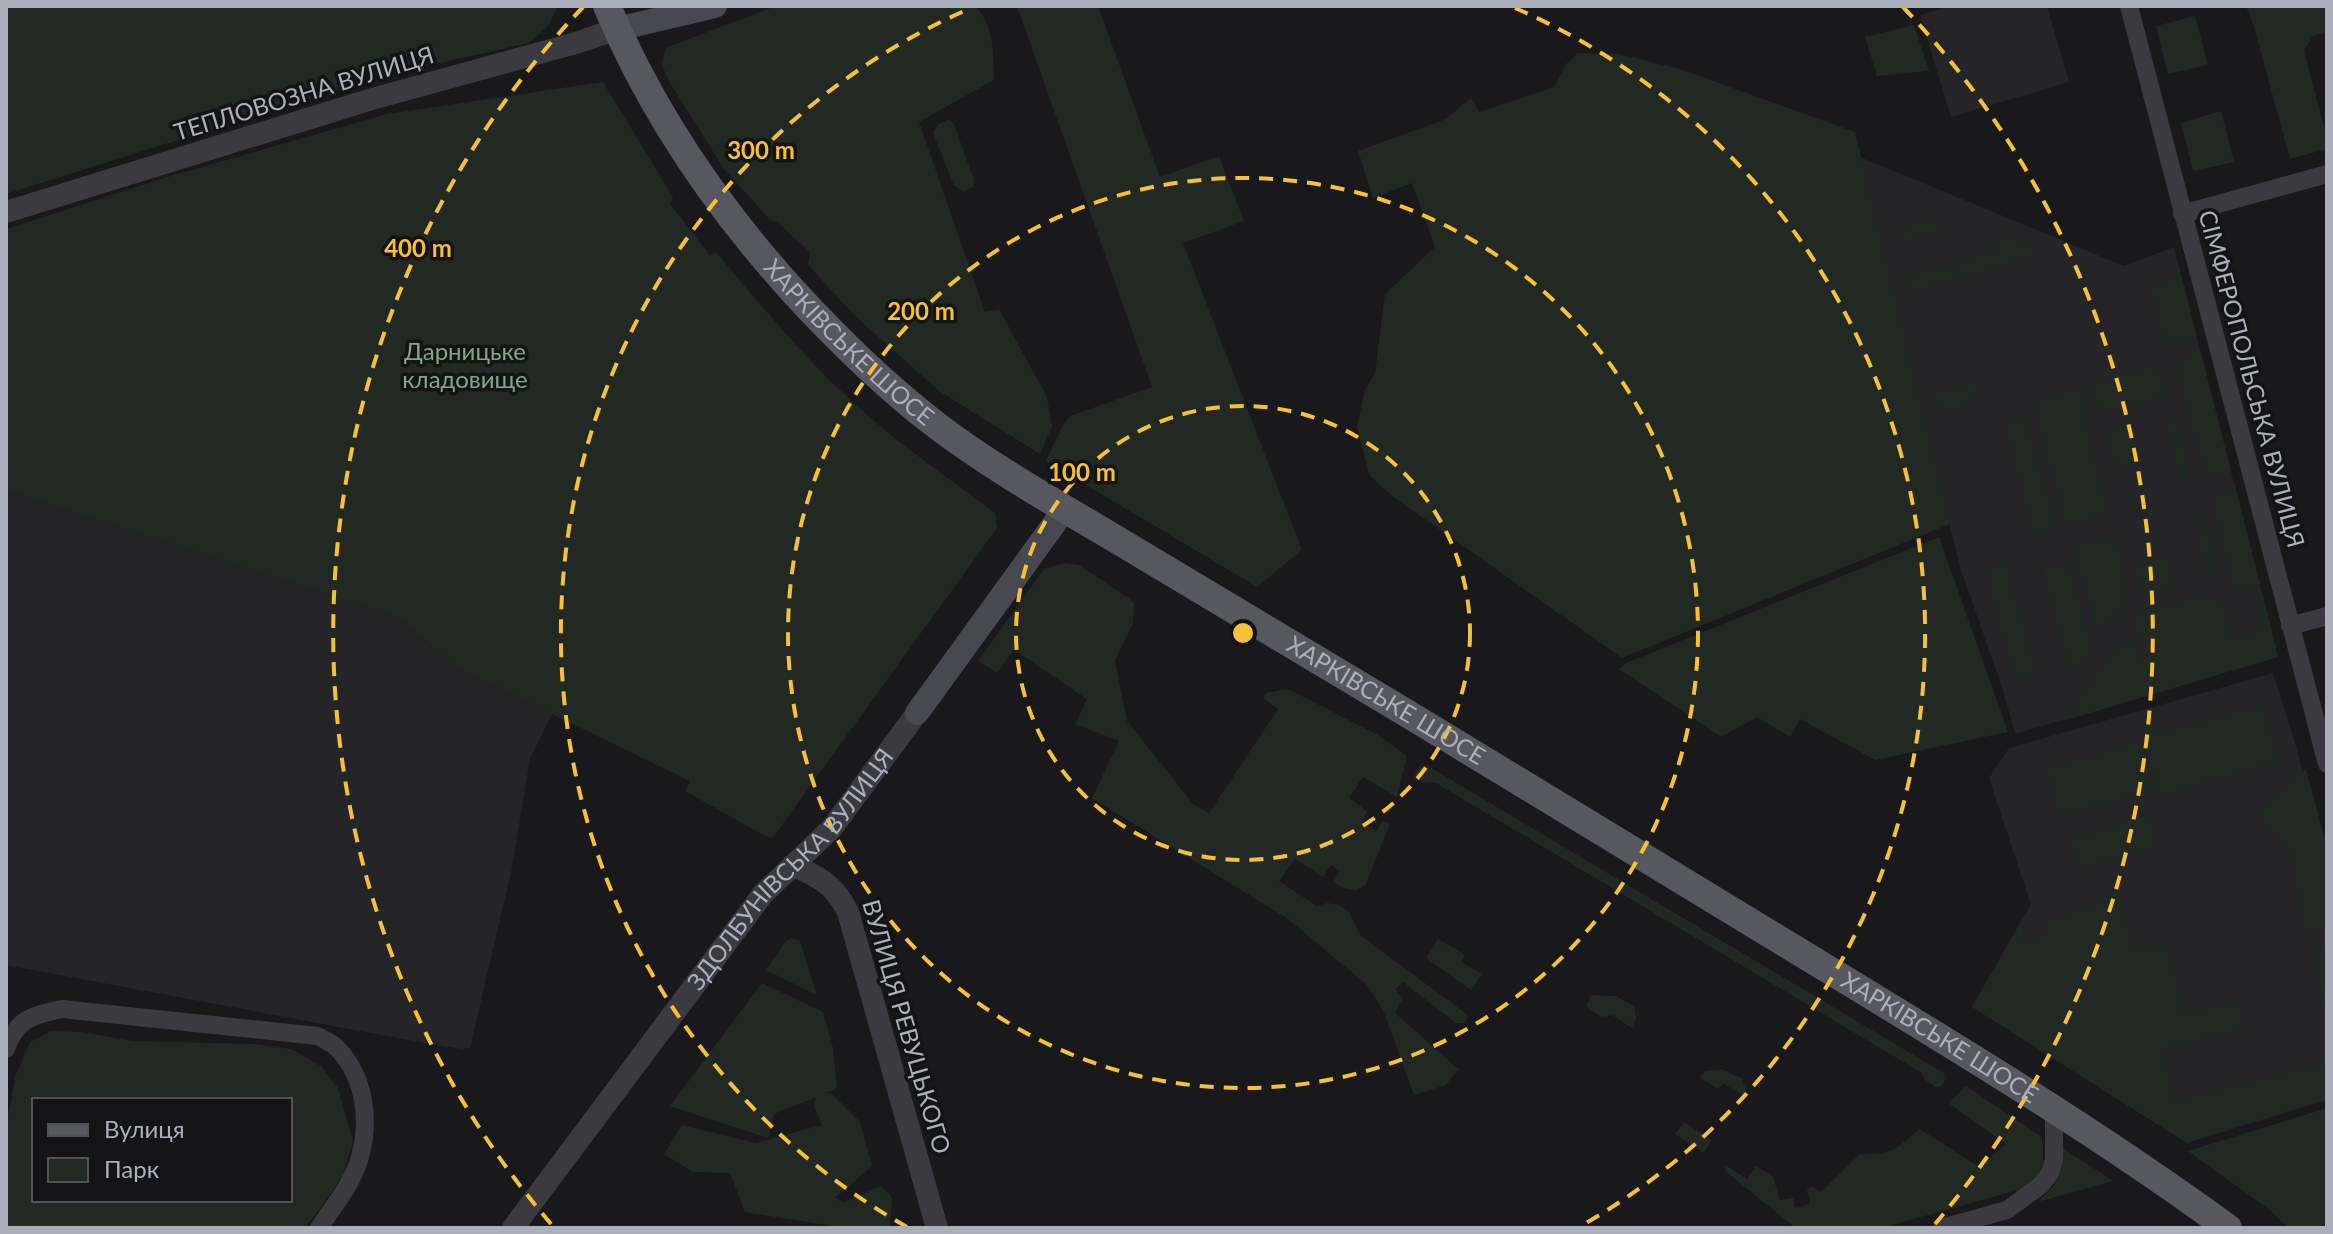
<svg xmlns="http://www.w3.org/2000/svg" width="2333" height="1234" font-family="Lato,sans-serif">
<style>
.built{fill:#252528}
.green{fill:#212922;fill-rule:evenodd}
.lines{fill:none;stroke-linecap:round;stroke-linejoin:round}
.minor{stroke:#3a3a40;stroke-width:18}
.tertiary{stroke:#3a3a40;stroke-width:22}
.secondary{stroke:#484950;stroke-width:24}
.primary{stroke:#56575f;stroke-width:28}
.ring{fill:none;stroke:#f6c136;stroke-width:4;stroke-dasharray:14 10}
.labels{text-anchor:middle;stroke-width:7;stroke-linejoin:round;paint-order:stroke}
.street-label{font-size:24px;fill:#abafbb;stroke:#141416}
.park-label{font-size:24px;fill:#82a686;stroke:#141416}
.centre{fill:#f6c136;stroke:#141416;stroke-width:4}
.ring-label{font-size:24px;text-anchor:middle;font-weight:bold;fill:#f6c136;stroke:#141416;stroke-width:7;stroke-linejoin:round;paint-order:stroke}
</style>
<rect width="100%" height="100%" fill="#19191b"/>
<!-- built -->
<path class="built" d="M1951 6H2047L2069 82 1951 117 1920 15Z
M1860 157 2124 266 2174 247 2278 657 2015 734 2003 690 1960 567Z
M6 491 397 617 457 668 552 714 530 759 512 868 470 1048 462 1049 430 1044 6 965Z
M2273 673 2296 746 2327 865V1100L2187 1143 1972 1007 2031 904 1989 778 2009 748Z"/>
<!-- green -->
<path class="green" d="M6 6H558L548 26 529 43 382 76 6 194Z
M776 6H975C995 26 993 54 994 80L919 122 985 312 999 309 1047 397 1052 427 1040 454 939 391 855 316 808 265 810 252 778 223 770 220 724 169 668 80 662 64 665 48Z
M1017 6H1098L1160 177 1219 156 1244 221 1183 243 1302 550 1257 587 1046 461 1061 429 1070 416 1152 387Z
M2246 6H2327V32L2313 36 2304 50 2327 139V149L2290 159 2254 27Z
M2195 16 2208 65 2168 74 2156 26Z
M1914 25 1929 71 1877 76 1865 37Z
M1578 53 1619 54 1680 69 1855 132 1950 524 1622 658 1395 498 1369 475 1357 426 1365 390 1375 373 1385 294 1435 247 1412 183 1373 198 1358 151 1446 119 1471 98 1479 112 1554 87 1566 64Z
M603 82 673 197 670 204 710 255 716 252C760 304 803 357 854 403 897 443 947 477 995 513L997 528 774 836 769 838 685 791 690 781 457 668 397 617 6 491V229L174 175 387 114Z
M2221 111 2234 162 2193 171 2181 123Z
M950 119 954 124 974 180 973 187 963 191 954 186 933 133 938 124Z
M1924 220 1939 221 1942 231 1901 242 1897 240C1902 225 1910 222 1924 220Z
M2009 235 2028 244 2033 251 2031 257 1963 279 1958 275 1954 262 1998 251 1997 241 2001 237Z
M1949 263 1954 280 1909 293 1905 276Z
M2181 274 2196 334 2178 343 2165 342 2151 295 2152 286Z
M2200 349 2230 467 2214 476 2207 474 2203 468 2176 367 2179 360Z
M2151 367 2162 371 2167 389 2162 396 2105 413 2098 410 2092 388 2098 382Z
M1975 382 1977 392C1975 396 1973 400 1969 403 1957 413 1936 409 1930 395Z
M2076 389 2082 390 2088 412 2084 421 2109 513 2066 525 2033 406 2036 399Z
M2025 417 2056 528 2033 534 2004 422Z
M2173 421 2177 424 2191 478 2182 481 2165 422Z
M2129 423 2140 462 2116 468 2106 435 2108 428Z
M2235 485 2260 584C2250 593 2239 595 2231 582L2212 503 2215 496Z
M2202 513 2216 570 2215 575 2208 579 2191 516Z
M2115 536C2124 570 2142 603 2103 625L2095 623 2093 618 2072 547Z
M1939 537 2008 732 1875 760 1800 719 1790 737 1757 717 1721 737 1619 669 1626 663Z
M2168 559 2176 587 2147 595 2142 592 2135 567Z
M1065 563 1079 565 1134 602 1133 623 1115 660 1127 721 1194 805 1209 813 1278 709 1263 698 1266 693 1285 689 1292 691 1378 735 1407 756 1397 797 1363 777 1349 798 1367 811 1362 823 1376 831 1383 821 1390 824 1366 884 1356 891 1344 888 1333 882 1340 871 1331 865 1323 877 1295 859 1279 881 1317 906 1327 903 1339 905 1349 912 1360 935 1468 1015 1465 1023H1456L1403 982 1395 990 1403 998 1395 1013 1458 1069 1446 1085 1414 1095 1383 1010 1367 985 1288 919 1092 798 1119 741 1075 724 1087 699 1014 650 997 673 978 661 1044 569Z
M2006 563 2036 674 2030 677 2019 675 2009 662 1987 585 1990 567Z
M2060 564 2068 567C2073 583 2094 641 2089 654 2085 662 2076 668 2069 670L2042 568Z
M2208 593 2218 596 2222 601 2232 638 2263 630 2257 604 2263 595 2278 657 2063 721 2119 642 2125 641 2135 647 2139 658 2158 653 2153 632 2138 636 2134 625 2136 617 2147 610Z
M2263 704 2279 761 2160 796 2143 737Z
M2138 742 2152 790 2059 817 2045 769Z
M1426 765 1944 1073 1945 1081 1941 1086 1935 1087 1924 1079 1922 1073 1436 783 1422 782 1416 779 1415 774 1420 766Z
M2306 769 2327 847V927L2306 933 2287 845 2257 814Z
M2148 816 2157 846 2079 869 2070 839Z
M2120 897 2135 949 2167 944 2184 1014 2237 1001 2244 1029 2162 1049 2174 1100 2327 1062V1098L2187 1143 1972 1007 2020 923 2023 940 2048 934 2046 921Z
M792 938 800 941 817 995 766 970 785 942Z
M1438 939 1465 955 1461 962 1482 974 1471 990 1426 958Z
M2327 948V1017L2311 950Z
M762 983 823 1012 833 1048 837 1088 826 1093 832 1094 860 1122 872 1166 835 1198 843 1203 880 1186 892 1197 890 1228H844L745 1212 730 1173 693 1172 664 1154 682 1125 756 1143 822 1125 814 1107 816 1097 774 1114 768 1138 670 1106Z
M1591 995 1616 996 1634 1006 1636 1019 1632 1028 1612 1015 1602 1017 1586 1006Z
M51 1031 82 1032 132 1041 254 1044 291 1049 321 1066 338 1088 353 1141 343 1175 317 1213 304 1228H6V1126L16 1074 30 1042ZM34 1100H290V1200H34Z
M1722 1069 1741 1078 1747 1091 1744 1096 1724 1084 1718 1089 1700 1078 1705 1071Z
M1966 1086 2042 1137C2044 1163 2046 1174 2022 1189L1881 1228H1796L1725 1171V1165L1747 1179 1756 1166 1773 1177 1780 1200 1793 1198 1795 1208 1810 1204 1807 1190 1811 1186 1821 1192 1859 1155 1881 1153 1895 1149 1920 1129 1979 1167 2006 1144 1948 1103Z
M2327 1108V1228H2289L2267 1208 2188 1151Z
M1684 1122 1712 1140 1703 1153 1675 1134Z
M2059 1146 2114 1181 2037 1202C2058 1185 2064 1173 2059 1146Z"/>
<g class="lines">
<!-- minor -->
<path class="minor" d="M2129 6 2327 764
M2182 214 2327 174
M2290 626 2327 616
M6 1049C16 1019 33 1015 62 1009L318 1036C325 1040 334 1044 339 1050 366 1080 371 1125 358 1163 350 1187 333 1207 319 1228
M1942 1228 2007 1210 2041 1185 2050 1173 2054 1160V1109"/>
<!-- tertiary -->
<g class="tertiary">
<path d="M6 212 372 99 576 43 617 29"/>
<path d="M793 865C820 878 834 884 848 912L937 1228"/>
<path id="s1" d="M513 1228 763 894 832 828 917 713"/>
</g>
<!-- secondary -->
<path class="secondary" d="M617 29 715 6
M917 713 1065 509"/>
<!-- primary -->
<path class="primary" id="s2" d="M607 6C652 113 715 205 793 291 837 339 884 385 936 425 994 469 1057 504 1119 541 1217 600 1315 658 1413 717 1540 793 1666 871 1793 948 1941 1038 2088 1126 2228 1228"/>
</g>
<!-- distance rings -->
<g class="ring">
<circle cx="1243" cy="633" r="227"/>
<circle cx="1243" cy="633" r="455"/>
<path d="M907 1227A682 682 0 0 1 971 8M1515 8A682 682 0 0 1 1579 1227"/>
<path d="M551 1224A910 910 0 0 1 583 7M1903 7A910 910 0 0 1 1935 1224"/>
</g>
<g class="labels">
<!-- street labels -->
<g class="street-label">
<text transform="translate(304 94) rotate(-17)" y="8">ТЕПЛОВОЗНА ВУЛИЦЯ</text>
<text dy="8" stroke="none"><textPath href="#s2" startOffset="418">ХАРКІВСЬКЕ ШОСЕ</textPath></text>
<text transform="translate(2251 379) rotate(75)" y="8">СІМФЕРОПОЛЬСЬКА ВУЛИЦЯ</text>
<text dy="8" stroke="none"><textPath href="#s2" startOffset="1066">ХАРКІВСЬКЕ ШОСЕ</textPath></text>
<text dy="8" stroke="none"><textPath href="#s1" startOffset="454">ЗДОЛБУНІВСЬКА ВУЛИЦЯ</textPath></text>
<text transform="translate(906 1027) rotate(74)" y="8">ВУЛИЦЯ РЕВУЦЬКОГО</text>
<text dy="8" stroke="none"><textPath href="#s2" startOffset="1714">ХАРКІВСЬКЕ ШОСЕ</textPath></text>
</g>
<!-- park labels -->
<g class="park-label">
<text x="465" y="360">Дарницьке<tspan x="465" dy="28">кладовище</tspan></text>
</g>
</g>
<circle cx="1243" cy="633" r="12" class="centre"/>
<g class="ring-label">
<text x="761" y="159">300 m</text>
<text x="418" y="257">400 m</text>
<text x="921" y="320">200 m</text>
<text x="1082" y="481">100 m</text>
</g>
<!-- border -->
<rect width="2333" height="1234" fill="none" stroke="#abafbb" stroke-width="16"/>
<!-- legend -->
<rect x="32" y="1098" width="260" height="104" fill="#141416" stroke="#505258" stroke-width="2"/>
<rect x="48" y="1124" width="40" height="12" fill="#56575f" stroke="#505258" stroke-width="2"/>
<text x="104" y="1138" font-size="24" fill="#abafbb">Вулиця</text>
<rect x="48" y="1158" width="40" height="24" fill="#212922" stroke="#505258" stroke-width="2"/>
<text x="104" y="1178" font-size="24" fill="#abafbb">Парк</text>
</svg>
